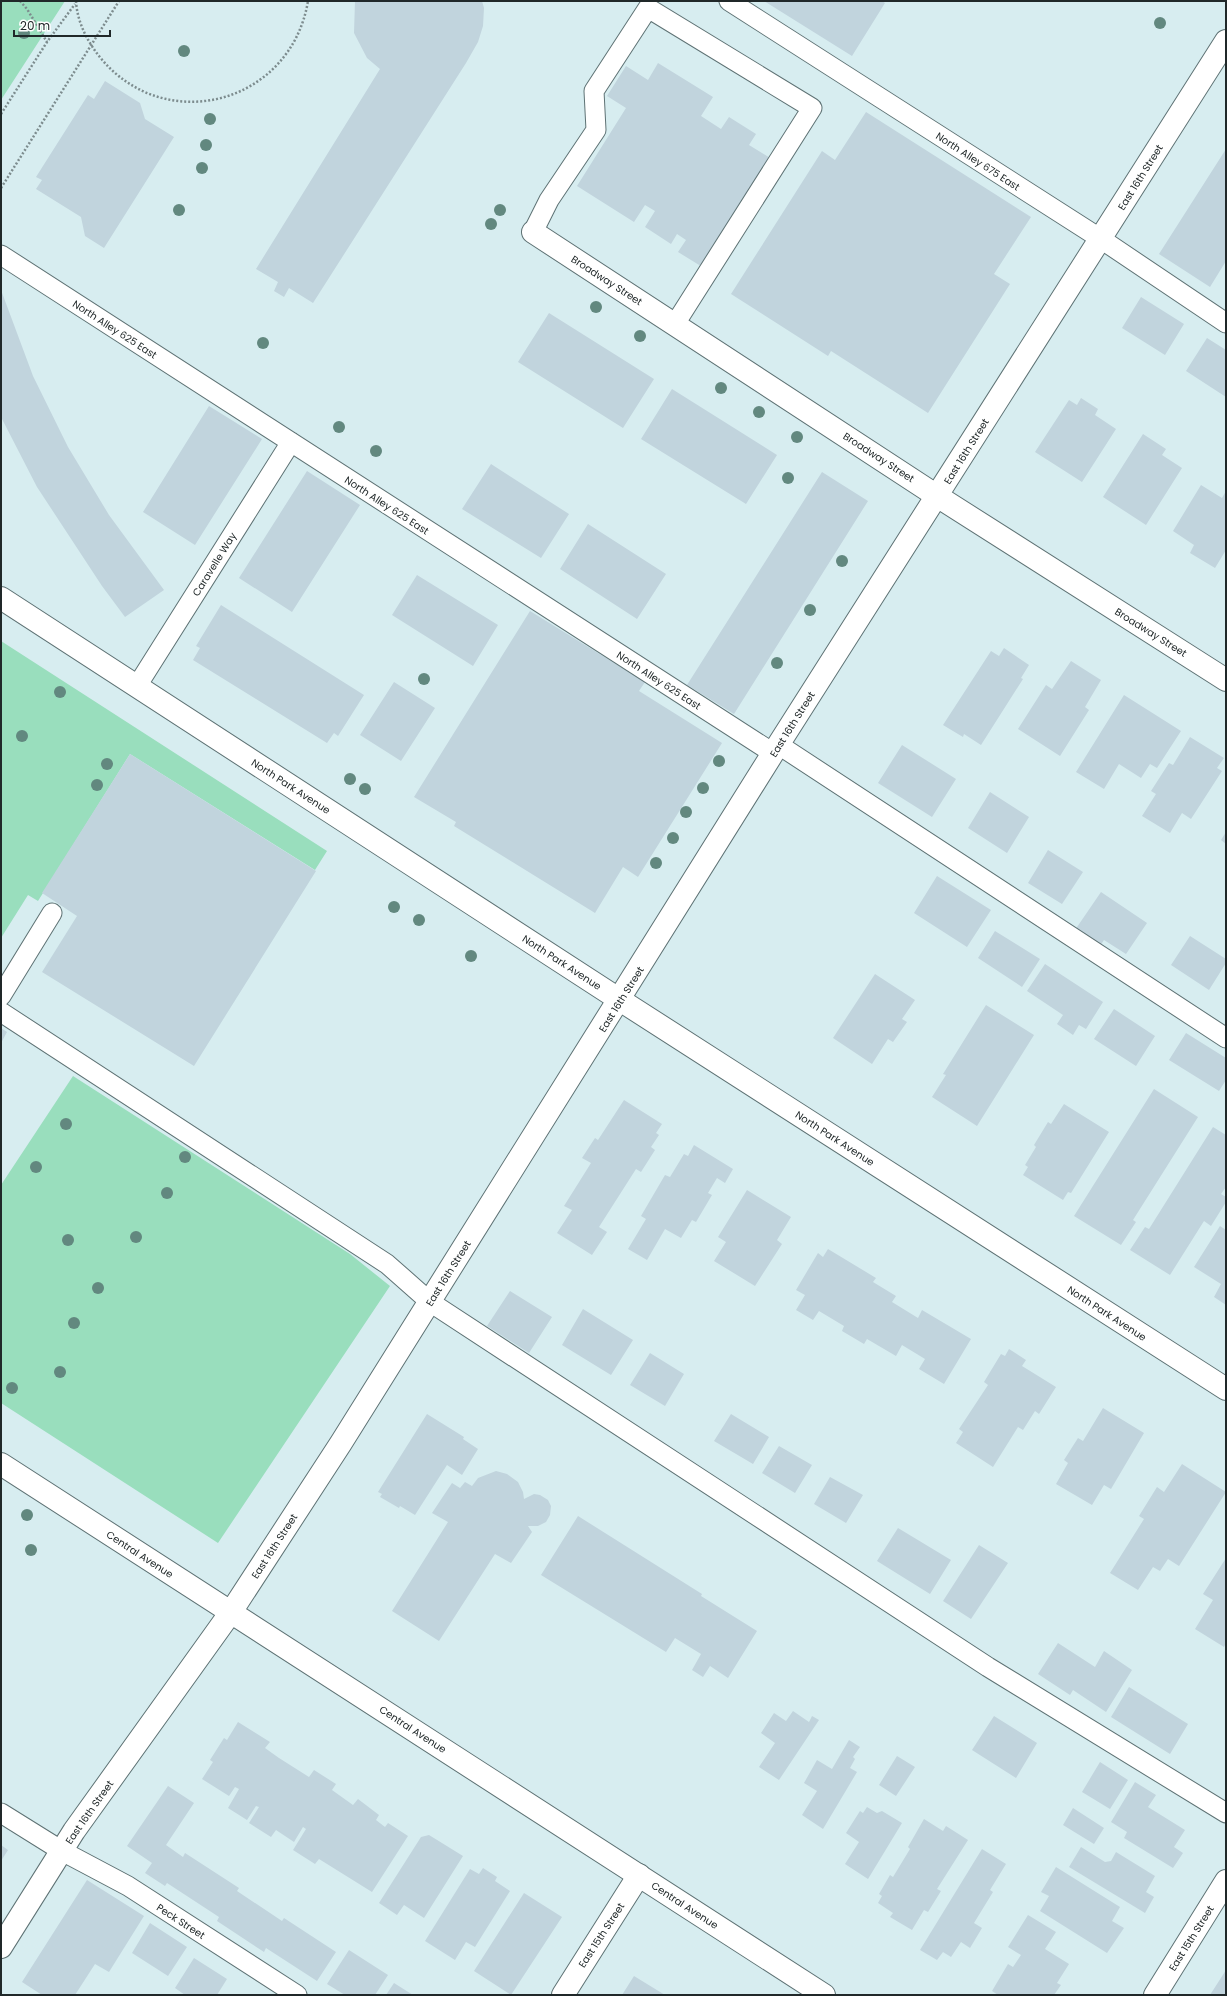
<svg xmlns="http://www.w3.org/2000/svg" width="1227" height="1996" font-family="Poppins,sans-serif">
<style>
.green{fill:#99debd}
.building{fill:#c1d4dd}
.lines{fill:none;stroke-linecap:round;stroke-linejoin:round}
.service-casing{stroke:#5e7274;stroke-width:21}
.minor-casing{stroke:#5e7274;stroke-width:24}
.secondary-casing{stroke:#5e7274;stroke-width:24}
.path{stroke:#7d8c8e;stroke-width:2.5;stroke-dasharray:2 2;stroke-linecap:butt}
.service{stroke:#fff;stroke-width:19}
.minor{stroke:#fff;stroke-width:22}
.secondary{stroke:#fff;stroke-width:22}
.tree{fill:#62887f}
.labels{text-anchor:middle;stroke-width:4;stroke-linejoin:round;paint-order:stroke}
.street-label{font-size:10px;fill:#202829;stroke:#fff}
</style>
<rect width="100%" height="100%" fill="#d7edf0"/>
<!-- green -->
<path class="green" d="M1 1H65L1 100Z
M1 641 327 851 315 870 130 754 38 901 28 895 1 938Z
M73 1076 350 1254 390 1286 218 1543 1 1403V1185Z"/>
<!-- building -->
<path class="building" d="M355 1H482L484 8 483 26 478 42 466 63 313 303 289 288 284 297 274 291 278 282 256 269 380 69 367 58 354 33Z
M764 1H882L885 3 852 56Z
M658 63 713 97 701 116 721 129 729 117 756 134 749 145 772 159 704 268 678 252 686 240 677 234 671 244 645 227 655 211 645 205 634 222 577 186 626 108 607 96 626 66 648 80Z
M105 81 140 103 145 119 174 137 104 248 85 236 81 217 36 189 42 180 36 177 88 95 94 99Z
M866 112 1031 217 994 274 1010 284 928 413 831 351 828 356 731 294 822 151 835 160Z
M1226 149V261L1210 287 1159 254Z
M1 290 33 376 68 447 109 515 164 590 125 617 102 586 37 487 1 417Z
M1141 297 1184 324 1165 355 1122 328Z
M549 313 654 379 623 428 518 362Z
M1207 338 1226 350V397L1186 371Z
M672 389 777 455 746 504 641 439Z
M1081 398 1098 409 1095 415 1116 429 1082 482 1035 452 1069 400 1077 405Z
M209 406 262 439 195 545 143 512Z
M1143 434 1166 449 1162 455 1182 468 1146 525 1103 497Z
M491 464 569 514 541 558 462 509Z
M307 471 360 505 292 612 239 578Z
M822 472 868 501 734 714 687 685Z
M1201 485 1222 498 1226 491V550L1215 568 1190 553 1194 545 1173 531Z
M588 524 666 574 637 619 560 569Z
M417 575 498 625 473 666 392 615Z
M221 605 364 695 338 736 334 733 327 743 193 660 200 648 196 646Z
M530 611 645 682 639 691 722 743 638 877 623 867 595 913 454 826 456 822 414 797Z
M1004 648 1029 665 1021 678 1023 679 981 745 964 734 963 737 943 725 991 651 999 656Z
M1071 661 1101 680 1085 707 1089 710 1060 756 1018 729 1046 685 1052 689Z
M394 682 435 708 401 761 360 735Z
M1124 695 1181 731 1157 768 1150 764 1141 778 1119 764 1104 789 1076 772Z
M1190 737 1224 758 1217 768 1222 771 1191 819 1182 813 1170 833 1142 816 1156 794 1151 791 1169 763 1173 765Z
M902 745 956 779 932 817 878 783Z
M130 754 316 871 194 1066 42 972 77 916 42 893Z
M990 792 1029 817 1007 853 968 828Z
M1226 832V844L1221 840Z
M1048 850 1083 872 1062 904 1028 883Z
M937 876 991 910 967 947 914 913Z
M1101 892 1147 923 1126 954 1104 940 1100 946 1075 930Z
M995 931 1040 959 1022 987 978 958Z
M1190 936 1226 959V963L1209 990 1171 965Z
M1045 964 1103 1002 1086 1029 1079 1025 1073 1035 1057 1024 1063 1015 1027 991Z
M875 974 915 1000 902 1019 907 1022 893 1042 888 1039 872 1064 833 1038Z
M986 1005 1034 1035 977 1126 932 1097 946 1075 943 1074Z
M1114 1009 1155 1036 1136 1066 1094 1039Z
M1 1028 7 1032 1 1043Z
M1186 1033 1226 1058V1080L1219 1091 1169 1060Z
M1154 1089 1198 1117 1133 1220 1136 1222 1121 1245 1074 1216Z
M624 1100 662 1124 656 1133 659 1135 651 1147 655 1150 641 1172 636 1169 599 1227 607 1232 592 1255 557 1233 572 1210 564 1206 591 1163 582 1158 595 1138 598 1140Z
M1064 1104 1109 1132 1071 1193 1068 1192 1063 1200 1023 1175 1028 1167 1025 1165 1036 1147 1034 1145 1048 1122 1051 1124Z
M1213 1127 1226 1135V1187L1221 1194 1226 1197V1202L1211 1226 1204 1221 1170 1275 1130 1250 1145 1227 1149 1229Z
M694 1145 733 1169 725 1183 717 1178 708 1193 712 1195 696 1222 692 1220 681 1238 665 1229 647 1260 628 1249 646 1219 641 1216 665 1175 670 1177 684 1154 688 1156Z
M747 1190 791 1217 777 1240 782 1244 755 1286 714 1261 726 1242 718 1237Z
M1220 1226 1226 1230V1305L1214 1297 1221 1284 1194 1267Z
M828 1249 876 1278 873 1282 896 1296 892 1302 918 1318 922 1310 971 1339 944 1384 919 1369 925 1359 902 1345 896 1356 867 1339 864 1344 842 1331 844 1326 819 1311 813 1320 796 1310 805 1295 796 1290 818 1253 823 1257Z
M510 1291 552 1317 529 1353 487 1326Z
M583 1309 633 1340 611 1375 562 1345Z
M1009 1349 1026 1360 1022 1366 1056 1387 1039 1414 1035 1411 1023 1430 1018 1427 993 1467 956 1443 963 1432 959 1429 988 1385 984 1382 1001 1354 1005 1356Z
M650 1353 684 1374 665 1406 630 1385Z
M1103 1408 1144 1433 1111 1489 1104 1485 1092 1505 1056 1484 1068 1463 1064 1460 1078 1438 1083 1441Z
M427 1414 464 1437 463 1439 478 1449 462 1475 447 1465 415 1515 400 1506 399 1508 380 1497 382 1494 378 1492Z
M731 1414 769 1437 753 1464 714 1441Z
M779 1446 812 1465 795 1493 762 1473Z
M1182 1464 1226 1492 1179 1566 1168 1559 1160 1571 1153 1567 1138 1590 1110 1573 1144 1519 1139 1516 1157 1487 1164 1492Z
M496 1471 507 1474 518 1482 523 1492 524 1499 534 1494 540 1495 548 1500 551 1506 550 1515 546 1522 538 1526H528L532 1532 511 1563 495 1554 439 1641 392 1611 448 1522 432 1513 452 1483 460 1488 465 1482 472 1486 478 1478Z
M830 1477 863 1495 846 1523 814 1504Z
M578 1516 702 1594 701 1596 757 1631 728 1678 710 1666 703 1677 692 1670 701 1654 675 1638 666 1652 541 1575Z
M898 1528 951 1560 930 1594 877 1561Z
M979 1545 1008 1563 971 1619 943 1601Z
M1226 1558V1643L1224 1647 1195 1629 1213 1600 1203 1594Z
M1058 1643 1095 1667 1104 1651 1132 1670 1106 1712 1073 1690 1070 1695 1038 1674Z
M1129 1687 1188 1724 1170 1754 1111 1717Z
M793 1711 809 1722 812 1716 819 1720 779 1780 759 1767 775 1743 761 1733 774 1713 786 1721Z
M994 1716 1037 1743 1016 1778 972 1750Z
M238 1722 270 1742 265 1748 279 1758 309 1777 314 1770 336 1784 332 1790 353 1805 358 1799 379 1815 376 1820 385 1827 388 1823 408 1836 372 1892 319 1859 315 1864 293 1850 306 1829 303 1827 294 1842 276 1830 271 1837 249 1823 259 1807 256 1806 247 1820 228 1808 239 1789 235 1787 229 1796 202 1779 213 1762 210 1760 224 1738 227 1740Z
M849 1740 860 1747 853 1757 855 1759 850 1768 857 1772 823 1829 802 1815 817 1791 804 1783 817 1760 832 1769Z
M897 1756 915 1767 896 1796 879 1785Z
M1100 1762 1128 1780 1110 1809 1082 1792Z
M1135 1782 1156 1795 1148 1807 1185 1830 1174 1847 1183 1853 1173 1868 1124 1838 1127 1832 1111 1822Z
M168 1786 194 1803 166 1845 183 1857 185 1853 239 1888 237 1891 282 1921 284 1918 336 1952 317 1981 266 1948 264 1952 217 1921 219 1917 167 1883 165 1886 145 1873 152 1863 127 1846Z
M867 1807 877 1813 882 1811 902 1823 868 1879 845 1864 859 1842 846 1833 860 1811 863 1813Z
M1073 1808 1104 1828 1094 1844 1063 1825Z
M924 1819 943 1831 946 1826 968 1840 937 1889 941 1891 928 1912 924 1910 912 1930 890 1917 893 1913 878 1903 882 1896 879 1894 890 1875 893 1877 910 1849 908 1847Z
M429 1835 463 1856 424 1918 404 1905 397 1915 379 1903 421 1837Z
M1 1845 8 1850 1 1861Z
M1081 1847 1105 1862 1111 1861 1116 1852 1155 1876 1146 1892 1154 1897 1145 1913 1069 1867Z
M982 1849 1006 1864 990 1890 993 1892 974 1923 982 1928 970 1948 961 1942 951 1957 943 1952 937 1960 920 1950Z
M1056 1867 1120 1907 1112 1921 1124 1928 1107 1953 1040 1911 1049 1896 1041 1892Z
M483 1868 497 1877 495 1881 510 1891 475 1947 466 1942 455 1960 425 1941 470 1869 479 1874Z
M87 1880 144 1916 109 1972 95 1964 75 1995H42L22 1982Z
M524 1893 562 1917 511 1995 474 1971Z
M1028 1915 1056 1932 1045 1949 1069 1964 1057 1983 1061 1985 1054 1995H998L992 1991 1008 1964 1013 1967 1021 1955 1008 1947Z
M150 1923 187 1947 168 1976 132 1953Z
M349 1950 388 1975 375 1995H345L327 1984Z
M194 1958 227 1979 217 1995H185L175 1988Z
M1226 1970V1995H1210Z
M634 1976 665 1995H622Z
M394 1983 413 1995H386Z"/>
<g class="lines">
<defs>
<path id="service" d="M729 1 1101 239 1226 323
M533 232 549 200 596 130 594 91 648 8 812 108 675 324
M1 255 773 753
M137 686 291 442
M779 745 1226 1038
M1 996 52 913
M1 1012 387 1264 430 1302 988 1667 1226 1813
M1 1813 62 1851 128 1886 297 1995"/>
<path id="minor" d="M533 232 937 496 1226 680
M1 598 620 1000 1226 1389
M563 1995 639 1875
M1155 1995 1226 1881"/>
<path id="secondary" d="M1 1464 824 1995
M1 1947 74 1831 231 1612 341 1443 773 753 1226 41"/>
</defs>
<!-- service casing -->
<use href="#service" class="service-casing"/>
<!-- minor casing -->
<use href="#minor" class="minor-casing"/>
<!-- secondary casing -->
<use href="#secondary" class="secondary-casing"/>
<!-- path -->
<path class="path" d="M20 1 27 9 47 42
M76 1C77 21 87 41 99 56 164 138 291 104 308 1
M1 114 47 42 75 4
M1 188 119 1"/>
<!-- service -->
<use href="#service" class="service"/>
<!-- minor -->
<use href="#minor" class="minor"/>
<!-- secondary -->
<use href="#secondary" class="secondary"/>
</g>
<!-- trees -->
<g class="tree">
<circle cx="1160" cy="23" r="6"/>
<circle cx="24" cy="33" r="6"/>
<circle cx="184" cy="51" r="6"/>
<circle cx="210" cy="119" r="6"/>
<circle cx="206" cy="145" r="6"/>
<circle cx="202" cy="168" r="6"/>
<circle cx="179" cy="210" r="6"/>
<circle cx="500" cy="210" r="6"/>
<circle cx="491" cy="224" r="6"/>
<circle cx="596" cy="307" r="6"/>
<circle cx="640" cy="336" r="6"/>
<circle cx="263" cy="343" r="6"/>
<circle cx="721" cy="388" r="6"/>
<circle cx="759" cy="412" r="6"/>
<circle cx="339" cy="427" r="6"/>
<circle cx="797" cy="437" r="6"/>
<circle cx="376" cy="451" r="6"/>
<circle cx="788" cy="478" r="6"/>
<circle cx="842" cy="561" r="6"/>
<circle cx="810" cy="610" r="6"/>
<circle cx="777" cy="663" r="6"/>
<circle cx="424" cy="679" r="6"/>
<circle cx="60" cy="692" r="6"/>
<circle cx="22" cy="736" r="6"/>
<circle cx="719" cy="761" r="6"/>
<circle cx="107" cy="764" r="6"/>
<circle cx="350" cy="779" r="6"/>
<circle cx="97" cy="785" r="6"/>
<circle cx="703" cy="788" r="6"/>
<circle cx="365" cy="789" r="6"/>
<circle cx="686" cy="812" r="6"/>
<circle cx="673" cy="838" r="6"/>
<circle cx="656" cy="863" r="6"/>
<circle cx="394" cy="907" r="6"/>
<circle cx="419" cy="920" r="6"/>
<circle cx="471" cy="956" r="6"/>
<circle cx="66" cy="1124" r="6"/>
<circle cx="185" cy="1157" r="6"/>
<circle cx="36" cy="1167" r="6"/>
<circle cx="167" cy="1193" r="6"/>
<circle cx="136" cy="1237" r="6"/>
<circle cx="68" cy="1240" r="6"/>
<circle cx="98" cy="1288" r="6"/>
<circle cx="74" cy="1323" r="6"/>
<circle cx="60" cy="1372" r="6"/>
<circle cx="12" cy="1388" r="6"/>
<circle cx="27" cy="1515" r="6"/>
<circle cx="31" cy="1550" r="6"/>
</g>
<g class="labels">
<!-- street labels -->
<g class="street-label">
<text transform="translate(978 161) rotate(33)" y="4">North Alley 675 East</text>
<text transform="translate(1140 177) rotate(-58)" y="4">East 16th Street</text>
<text transform="translate(607 280) rotate(33)" y="4">Broadway Street</text>
<text transform="translate(115 329) rotate(33)" y="4">North Alley 625 East</text>
<text transform="translate(966 451) rotate(-58)" y="4">East 16th Street</text>
<text transform="translate(879 457) rotate(33)" y="4">Broadway Street</text>
<text transform="translate(387 505) rotate(33)" y="4">North Alley 625 East</text>
<text transform="translate(214 564) rotate(-58)" y="4">Caravelle Way</text>
<text transform="translate(1151 632) rotate(32)" y="4">Broadway Street</text>
<text transform="translate(659 680) rotate(33)" y="4">North Alley 625 East</text>
<text transform="translate(792 724) rotate(-58)" y="4">East 16th Street</text>
<text transform="translate(291 786) rotate(33)" y="4">North Park Avenue</text>
<text transform="translate(562 962) rotate(33)" y="4">North Park Avenue</text>
<text transform="translate(621 999) rotate(-58)" y="4">East 16th Street</text>
<text transform="translate(835 1138) rotate(33)" y="4">North Park Avenue</text>
<text transform="translate(448 1273) rotate(-58)" y="4">East 16th Street</text>
<text transform="translate(1107 1313) rotate(33)" y="4">North Park Avenue</text>
<text transform="translate(274 1546) rotate(-57)" y="4">East 16th Street</text>
<text transform="translate(140 1554) rotate(33)" y="4">Central Avenue</text>
<text transform="translate(413 1729) rotate(33)" y="4">Central Avenue</text>
<text transform="translate(89 1812) rotate(-55)" y="4">East 16th Street</text>
<text transform="translate(685 1905) rotate(33)" y="4">Central Avenue</text>
<text transform="translate(181 1921) rotate(33)" y="4">Peck Street</text>
<text transform="translate(601 1935) rotate(-57)" y="4">East 15th Street</text>
<text transform="translate(1191 1938) rotate(-58)" y="4">East 15th Street</text>
</g>
</g>
<!-- border -->
<rect width="1227" height="1996" fill="none" stroke="#202829" stroke-width="4"/>
<!-- scale -->
<path d="M14 30v6h96v-6" fill="none" stroke="#202829" stroke-width="2"/>
<text x="20" y="30" font-size="12" fill="#202829" stroke="#ffffff" stroke-width="3" paint-order="stroke">20 m</text>
</svg>
